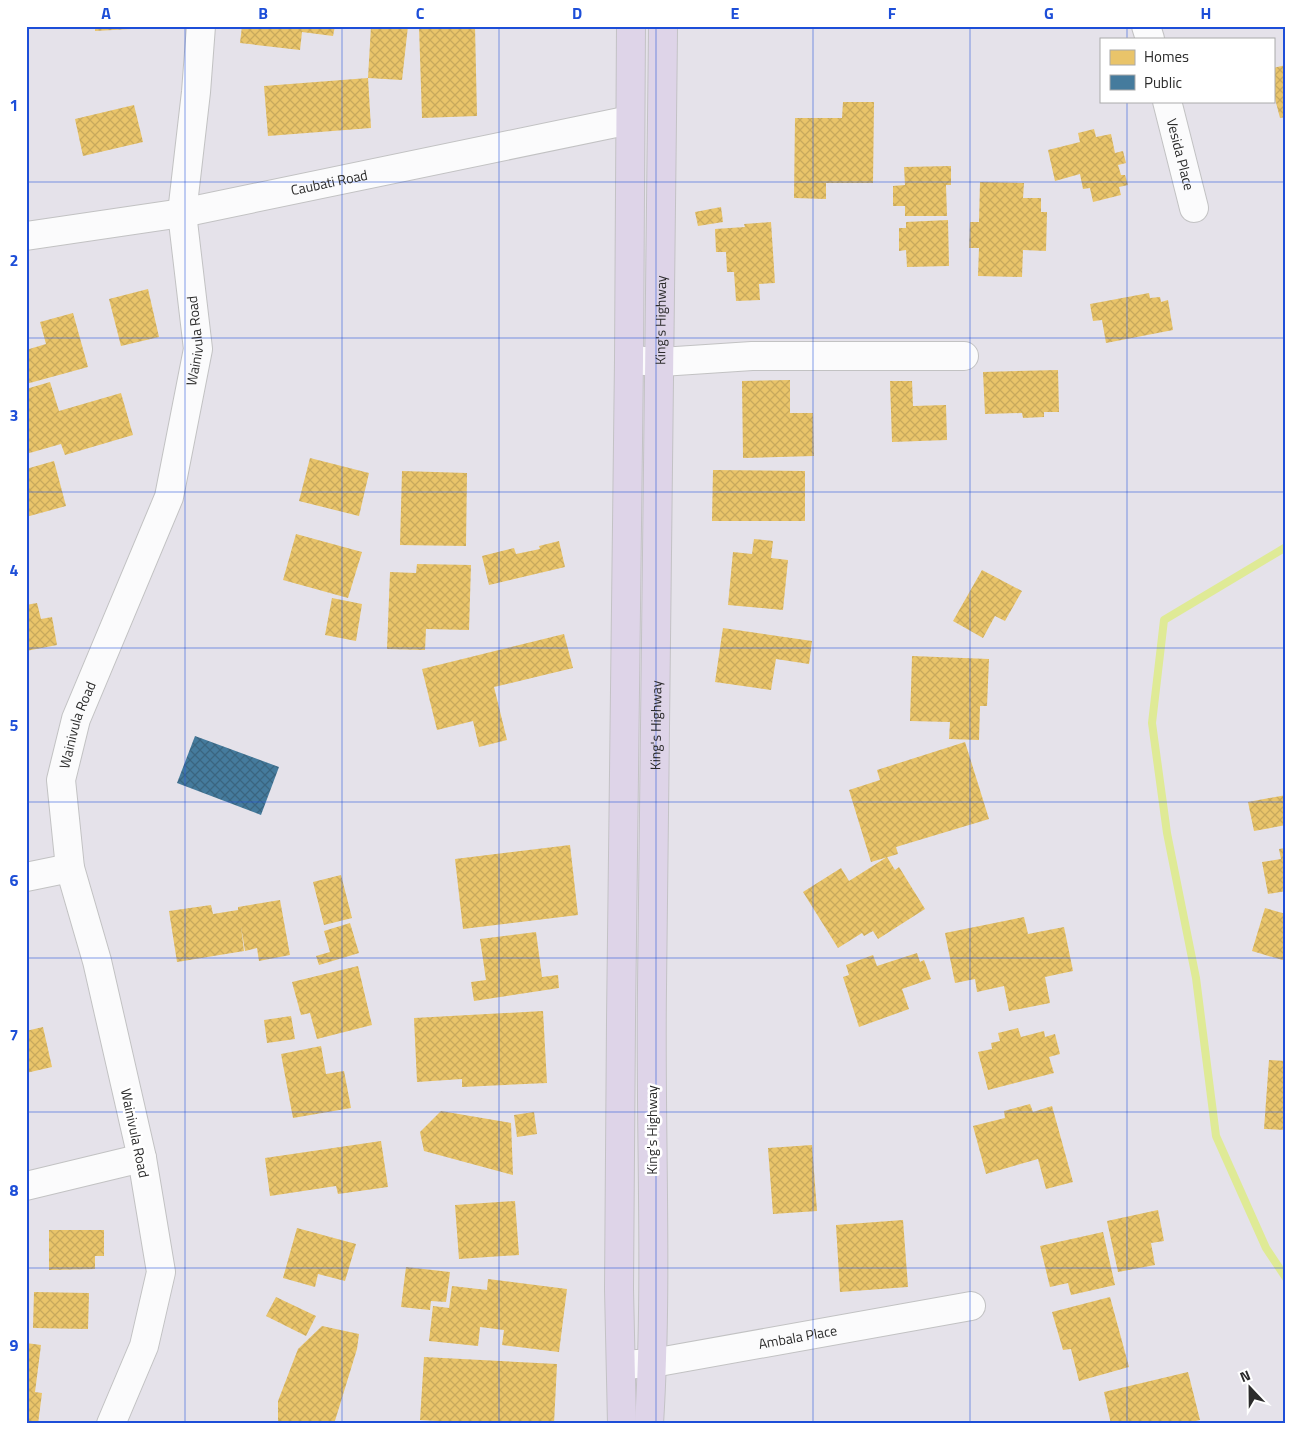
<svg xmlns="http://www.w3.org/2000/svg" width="1312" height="1450" font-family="'Titillium Web',sans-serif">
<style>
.homes{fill:url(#homes-cross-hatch)}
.public{fill:url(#public-cross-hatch)}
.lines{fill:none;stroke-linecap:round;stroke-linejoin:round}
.stream{stroke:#dfea96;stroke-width:8}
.minor-casing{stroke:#c2c2c3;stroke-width:30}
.tertiary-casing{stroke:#c2c2c3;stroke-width:30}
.trunk-casing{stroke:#c3c2c5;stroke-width:30}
.minor{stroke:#fbfbfc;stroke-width:28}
.tertiary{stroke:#fbfbfc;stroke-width:28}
.trunk{stroke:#ded4e8;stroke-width:28}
.grid{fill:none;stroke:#1d4ed8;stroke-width:1;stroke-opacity:0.55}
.labels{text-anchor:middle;stroke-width:5;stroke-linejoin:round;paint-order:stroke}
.street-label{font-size:14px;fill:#2b2b2b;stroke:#fff}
.neatline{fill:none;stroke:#1d4ed8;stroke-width:2}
.grid-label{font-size:16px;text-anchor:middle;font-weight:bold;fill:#1d4ed8}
</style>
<defs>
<pattern id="homes-cross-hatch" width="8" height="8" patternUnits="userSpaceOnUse" patternTransform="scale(1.25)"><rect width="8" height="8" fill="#e9c46a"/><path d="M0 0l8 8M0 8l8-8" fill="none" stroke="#c8a95c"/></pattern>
<pattern id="public-cross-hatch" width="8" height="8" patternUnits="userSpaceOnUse" patternTransform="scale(1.25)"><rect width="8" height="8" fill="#457b9d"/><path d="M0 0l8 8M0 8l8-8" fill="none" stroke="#3a6580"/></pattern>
</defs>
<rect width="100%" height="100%" fill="#e5e2ea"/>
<!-- homes -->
<path class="homes" d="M95 26H149V28L95 31Z
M242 26H335L333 36 302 32 300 50 240 43Z
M371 26H408L402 80 368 78Z
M419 26H475L477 116 422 118Z
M1286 65V117L1280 118 1273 91V68Z
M368 78 371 128 268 136 264 86Z
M843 102H874L873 183H826V199L794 198 795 118H842Z
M134 105 143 142 83 156 75 119Z
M1094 129 1096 137 1111 134 1115 153 1123 151 1126 163 1118 165 1121 175H1125L1128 185 1119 187 1121 195 1093 202 1090 188 1083 189 1080 174 1055 181 1048 150 1080 142 1078 133Z
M951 166V185H946L947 216H905V206H893V186L905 185 904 167Z
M980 182 1024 183 1023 198H1041V212H1047L1046 251 1023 250 1022 277 978 276 979 248H969L970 222H979Z
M721 207 723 222 698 226 695 212Z
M948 220 949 266 907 267 906 250 899 251V228H906V222Z
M771 222 775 283 759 284 760 300 736 301 734 272H727L726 252H716L715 229 745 227 744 224Z
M148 289 159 337 121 346 109 299Z
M1149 293 1150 298 1160 297 1161 302 1168 300 1173 330 1106 343 1102 320 1093 321 1090 304Z
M73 313 88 367 26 384V350L46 344 40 322Z
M1058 370 1059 412H1044V417L1023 418 1022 413 985 414 983 372Z
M790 380V413H813L814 456 743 458 742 381Z
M890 381H912L913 406 946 405 947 440 892 442Z
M50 382 59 411 121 393 133 435 65 455 61 444 26 454V389Z
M310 458 369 473 359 516 299 501Z
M54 461 66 506 26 517V469Z
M713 470 805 471V521H712Z
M402 471 467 473 466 546 400 545Z
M296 534 362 552 348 598 283 580Z
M754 539 773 541 771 558 788 560 783 610 728 605 733 552 752 554Z
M559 541 565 567 489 585 482 556 514 548 516 554 540 549 539 546Z
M417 564 471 565 469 630 426 629 425 650 387 649 390 572 416 573Z
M982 570 1022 591 1005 621 995 616 983 638 953 621Z
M332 598 362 604 356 641 325 635Z
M37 603 41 619 52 617 57 645 26 651V605Z
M723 628 812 641 809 664 776 659 771 690 715 682Z
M564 634 573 668 494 687 507 740 479 747 473 721 437 730 422 669Z
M912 656 989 659 987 706H980L979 740 949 739 950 722 910 721Z
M965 742 989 819 896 847 898 854 871 862 849 790 880 780 877 770Z
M1286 795V808L1283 809 1286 825 1254 831 1248 802Z
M570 845 578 915 463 929 455 859Z
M1286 848V891L1268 894 1262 862 1281 859 1279 849Z
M887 857 895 870 899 867 925 909 878 939 873 931 864 936 862 933 838 948 803 892 841 868 849 881Z
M341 875 352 918 324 925 313 882Z
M280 900 290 955 259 961 257 948 245 951 241 926 244 951 177 962 169 911 211 905 213 914 238 910V907Z
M1265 908 1286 914V961L1252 951Z
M1024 917 1028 934 1064 927 1073 971 1045 977 1050 1003 1009 1011 1004 986 977 992 975 979 955 983 945 933Z
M350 923 359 953 319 965 316 956 330 952 324 931Z
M536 932 542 977 558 975 559 988 474 1001 471 982 486 980 480 939Z
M917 953 920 962 924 960 931 979 902 989 909 1009 859 1027 843 977 849 975 846 965 873 955 877 966Z
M358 966 372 1025 317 1039 310 1013 301 1015 292 982Z
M543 1011 547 1083 462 1087V1079L417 1082 414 1018Z
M291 1016 295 1039 267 1043 264 1020Z
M43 1027 52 1067 26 1073V1031Z
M1018 1028 1021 1037 1044 1031 1045 1037 1055 1034 1060 1054 1049 1057 1054 1073 988 1090 978 1052 992 1049 991 1043 1000 1041 998 1033Z
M321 1046 326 1074 344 1071 351 1108 293 1118 281 1054Z
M1269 1060 1286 1061V1130L1264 1129Z
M1030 1104 1033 1112 1052 1106 1073 1182 1046 1189 1038 1159 986 1174 973 1126 1005 1118 1004 1111Z
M441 1111 511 1123 513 1175 424 1151 420 1132Z
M534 1112 537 1134 517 1137 514 1115Z
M381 1141 388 1187 338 1194 336 1186 270 1196 265 1158Z
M812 1145 817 1211 773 1214 768 1148Z
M515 1201 519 1255 459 1259 455 1205Z
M1158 1210 1164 1241 1151 1243 1155 1265 1118 1272 1107 1221Z
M903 1220 908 1287 840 1292 836 1225Z
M297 1228 356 1244 345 1281 318 1274 315 1287 283 1278Z
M49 1230H104V1256H95V1269L49 1270Z
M1103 1232 1115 1285 1071 1295 1068 1283 1050 1287 1040 1246Z
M406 1267 450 1272 446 1302 431 1301 430 1310 401 1307Z
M488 1279 567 1289 559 1352 502 1345 504 1330 480 1327 478 1346 429 1341 433 1306 449 1308 452 1286 487 1290Z
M34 1292 89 1293 88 1329 33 1328Z
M276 1297 316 1316 306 1336 266 1316Z
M1110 1297 1129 1367 1079 1381 1071 1349 1063 1350 1052 1312Z
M322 1326 359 1334 357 1349 334 1424H278V1401L298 1349Z
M26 1343 41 1345 35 1392 42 1393 38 1424H26Z
M424 1357 557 1364 554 1424H490L420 1420Z
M1188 1372 1200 1420 1183 1424H1111L1104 1392Z"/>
<!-- public -->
<path class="public" d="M195 736 279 767 261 815 177 783Z"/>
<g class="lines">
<!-- stream -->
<path class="stream" d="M1286 547 1164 620 1152 723 1167 833 1196 978 1216 1136 1266 1248 1286 1278"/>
<defs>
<g id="minor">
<path d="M1146 26 1150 39"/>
<path id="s1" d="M1167 101 1194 208"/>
<path d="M629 360 661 362 752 356H964"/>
<path d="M26 877 70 868"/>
<path d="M26 1186 142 1158"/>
<path id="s2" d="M622 1365 653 1363 971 1306"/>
<path id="s3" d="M111 1424 144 1346 161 1272 142 1158 97 961 70 868 61 780 76 719 169 497 198 349 182 213 196 92 201 26"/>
</g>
<g id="tertiary">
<path id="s4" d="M26 236 182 213 630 120"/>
</g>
<g id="trunk">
<path d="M622 1424 619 1289 621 1021 629 360 631 26"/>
<path id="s5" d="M649 1424C658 1279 650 1133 652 988 657 668 661 347 663 26"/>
</g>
</defs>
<!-- minor casing -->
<use href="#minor" class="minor-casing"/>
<!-- tertiary casing -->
<use href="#tertiary" class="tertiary-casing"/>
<!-- trunk casing -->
<use href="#trunk" class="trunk-casing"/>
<!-- minor -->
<use href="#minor" class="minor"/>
<!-- tertiary -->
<use href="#tertiary" class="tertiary"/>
<!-- trunk -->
<use href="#trunk" class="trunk"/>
</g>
<!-- grid -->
<path class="grid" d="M185 26V1424M342 26V1424M499 26V1424M656 26V1424M813 26V1424M970 26V1424M1127 26V39M1127 101V1424M26 182H1286M26 338H1286M26 492H1286M26 648H1286M26 802H1286M26 958H1286M26 1112H1286M26 1268H1286"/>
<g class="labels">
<!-- street labels -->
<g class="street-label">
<text dy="5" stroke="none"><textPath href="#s1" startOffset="55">Vesida Place</textPath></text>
<text dy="5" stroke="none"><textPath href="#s4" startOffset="308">Caubati Road</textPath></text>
<text dy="5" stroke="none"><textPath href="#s5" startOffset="1104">King's Highway</textPath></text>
<text dy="5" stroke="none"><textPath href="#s3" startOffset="1126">Wainivula Road</textPath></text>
<text dy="5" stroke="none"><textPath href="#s3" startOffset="721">Wainivula Road</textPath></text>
<text dy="5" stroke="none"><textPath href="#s5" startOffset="699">King's Highway</textPath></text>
<text transform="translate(652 1130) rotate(-90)" y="5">King's Highway</text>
<text transform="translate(135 1133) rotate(78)" y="5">Wainivula Road</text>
<text dy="5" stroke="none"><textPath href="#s2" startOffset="178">Ambala Place</textPath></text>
</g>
</g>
<!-- border -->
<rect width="1312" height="1450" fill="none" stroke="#ffffff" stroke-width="55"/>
<!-- legend -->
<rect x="1100" y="38" width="175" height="65" fill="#ffffff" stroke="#aaaaaa"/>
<rect x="1110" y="50" width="25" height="15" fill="#e9c46a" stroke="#aaaaaa"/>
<text x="1144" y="62" font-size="15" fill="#2b2b2b">Homes</text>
<rect x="1110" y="75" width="25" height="15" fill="#457b9d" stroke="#aaaaaa"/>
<text x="1144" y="88" font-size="15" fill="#2b2b2b">Public</text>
<!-- north arrow -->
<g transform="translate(1250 1388) rotate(338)" stroke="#ffffff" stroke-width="4" paint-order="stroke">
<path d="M0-4L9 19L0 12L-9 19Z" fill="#2b2b2b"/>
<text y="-8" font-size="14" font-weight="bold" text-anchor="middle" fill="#2b2b2b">N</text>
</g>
<rect x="28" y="28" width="1256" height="1394" class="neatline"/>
<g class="grid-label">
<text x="106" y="19">A</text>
<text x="263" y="19">B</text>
<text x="420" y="19">C</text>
<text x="577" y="19">D</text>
<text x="735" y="19">E</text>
<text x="892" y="19">F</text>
<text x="1049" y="19">G</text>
<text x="1206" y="19">H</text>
<text x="14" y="111">1</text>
<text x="14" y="266">2</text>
<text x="14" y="421">3</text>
<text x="14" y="576">4</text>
<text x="14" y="731">5</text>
<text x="14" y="886">6</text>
<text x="14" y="1041">7</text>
<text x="14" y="1196">8</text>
<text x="14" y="1351">9</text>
</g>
</svg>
